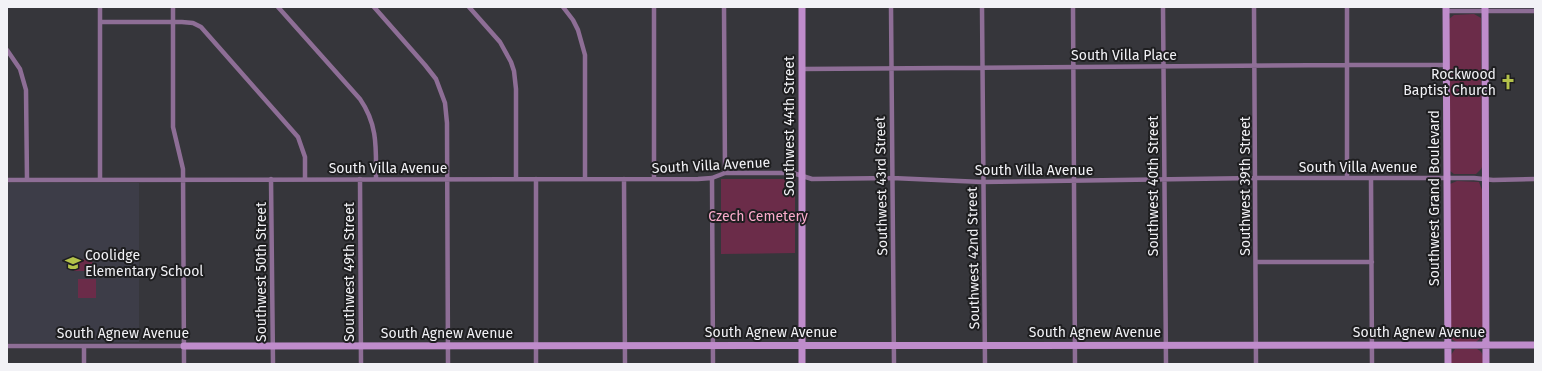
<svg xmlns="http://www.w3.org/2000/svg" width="1542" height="371" font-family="'Fira Sans',sans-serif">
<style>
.built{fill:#3d3d48}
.green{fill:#6b2c49}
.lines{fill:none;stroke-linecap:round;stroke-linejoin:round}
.street{stroke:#8e6e96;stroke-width:4.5}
.secondary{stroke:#bf8ccb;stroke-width:7}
.labels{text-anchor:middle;stroke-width:4;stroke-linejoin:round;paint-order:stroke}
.street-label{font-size:14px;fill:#f2f2f6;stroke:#1e1e20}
.poi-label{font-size:14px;fill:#f2f2f6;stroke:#1e1e20;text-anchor:end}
.park-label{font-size:14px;fill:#fbabcb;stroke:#1e1e20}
</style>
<rect width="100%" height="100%" fill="#36363b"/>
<!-- built -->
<path class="built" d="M7 183H139V342L7 343Z"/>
<!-- green -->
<path class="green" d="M1474 14 1481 18V22L1482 167 1481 169 1476 174H1454L1450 171 1449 19 1454 15Z
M721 179H795V253L721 254Z
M1457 181 1479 182 1482 190 1483 336 1476 342C1467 342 1455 345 1450 337V184Z
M92 259 93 271H74L73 260Z
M78 279H96V298H78Z
M1455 349H1477C1484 352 1483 358 1483 364H1451V355Z"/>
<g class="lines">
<!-- street -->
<path class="street" d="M100 7V179
M173 7V127L183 169 184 364
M278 7 360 99C378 125 376 148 376 179
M374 7 425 65 436 79 445 103 447 123 448 364
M469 7 500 42 511 62 514 71 516 89V179
M563 7 573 20 578 30 585 55V179
M654 7V179
M724 7 725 173
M891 7 894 364
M982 7 985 364
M1073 7 1075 364
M1163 7 1166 364
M1254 7 1256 364
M1347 7V178
M1446 11H1535
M100 22H182L193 23 201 27 298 137 305 157V179
M7 50 20 69 26 90 27 180
M802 69 1347 65H1446
M712 178 713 364
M1371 178 1372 364
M271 179 273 364
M360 179 361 364
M536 179V364
M624 179 625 364
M7 180 698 179 712 178 725 173H793L812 179 892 178 982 182 1256 178H1474L1493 180 1535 179
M1256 262H1372
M7 346H184
M84 346V364"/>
<!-- secondary -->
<path class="secondary" d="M802 7V364
M1446 7 1448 364
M1485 7 1486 364
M184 346 1535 345"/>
</g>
<!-- icons -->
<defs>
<symbol id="church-bare" viewBox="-9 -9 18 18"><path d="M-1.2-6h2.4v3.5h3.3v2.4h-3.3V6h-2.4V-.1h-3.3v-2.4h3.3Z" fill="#b4c24a" stroke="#1e1e20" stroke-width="2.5" paint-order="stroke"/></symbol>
<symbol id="school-bare" viewBox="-9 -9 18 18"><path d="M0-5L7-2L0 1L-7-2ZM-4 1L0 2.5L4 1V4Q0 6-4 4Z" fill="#b4c24a" stroke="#1e1e20" stroke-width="2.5" paint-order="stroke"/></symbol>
</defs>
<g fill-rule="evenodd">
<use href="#church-bare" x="1497" y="71" width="22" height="22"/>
<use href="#school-bare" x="62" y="252" width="22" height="22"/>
</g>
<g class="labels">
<!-- street labels -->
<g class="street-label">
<text x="1124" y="60">South Villa Place</text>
<text transform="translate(789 126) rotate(-90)" y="5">Southwest 44th Street</text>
<text transform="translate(711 165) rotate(-3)" y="5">South Villa Avenue</text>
<text x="1358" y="172">South Villa Avenue</text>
<text x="388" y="173">South Villa Avenue</text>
<text x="1034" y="175">South Villa Avenue</text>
<text transform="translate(881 186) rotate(-91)" y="5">Southwest 43rd Street</text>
<text transform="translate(1153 186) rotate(-90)" y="5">Southwest 40th Street</text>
<text transform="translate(1245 186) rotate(-90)" y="5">Southwest 39th Street</text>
<text transform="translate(1434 198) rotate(-90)" y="5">Southwest Grand Boulevard</text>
<text transform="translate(973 258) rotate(-91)" y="5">Southwest 42nd Street</text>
<text transform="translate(261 272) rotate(-90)" y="5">Southwest 50th Street</text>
<text transform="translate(349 272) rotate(-90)" y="5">Southwest 49th Street</text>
<text x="771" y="337">South Agnew Avenue</text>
<text x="1095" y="337">South Agnew Avenue</text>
<text x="1419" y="337">South Agnew Avenue</text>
<text x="123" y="338">South Agnew Avenue</text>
<text x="447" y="338">South Agnew Avenue</text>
</g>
<!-- poi labels -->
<g class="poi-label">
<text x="1496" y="79">Rockwood<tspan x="1496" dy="16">Baptist Church</tspan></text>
<text x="85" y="260" text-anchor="start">Coolidge<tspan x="85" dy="16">Elementary School</tspan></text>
</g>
<!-- park labels -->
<g class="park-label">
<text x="758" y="221">Czech Cemetery</text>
</g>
</g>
<!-- border -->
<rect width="1542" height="371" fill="none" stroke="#f2f2f6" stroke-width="16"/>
</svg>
